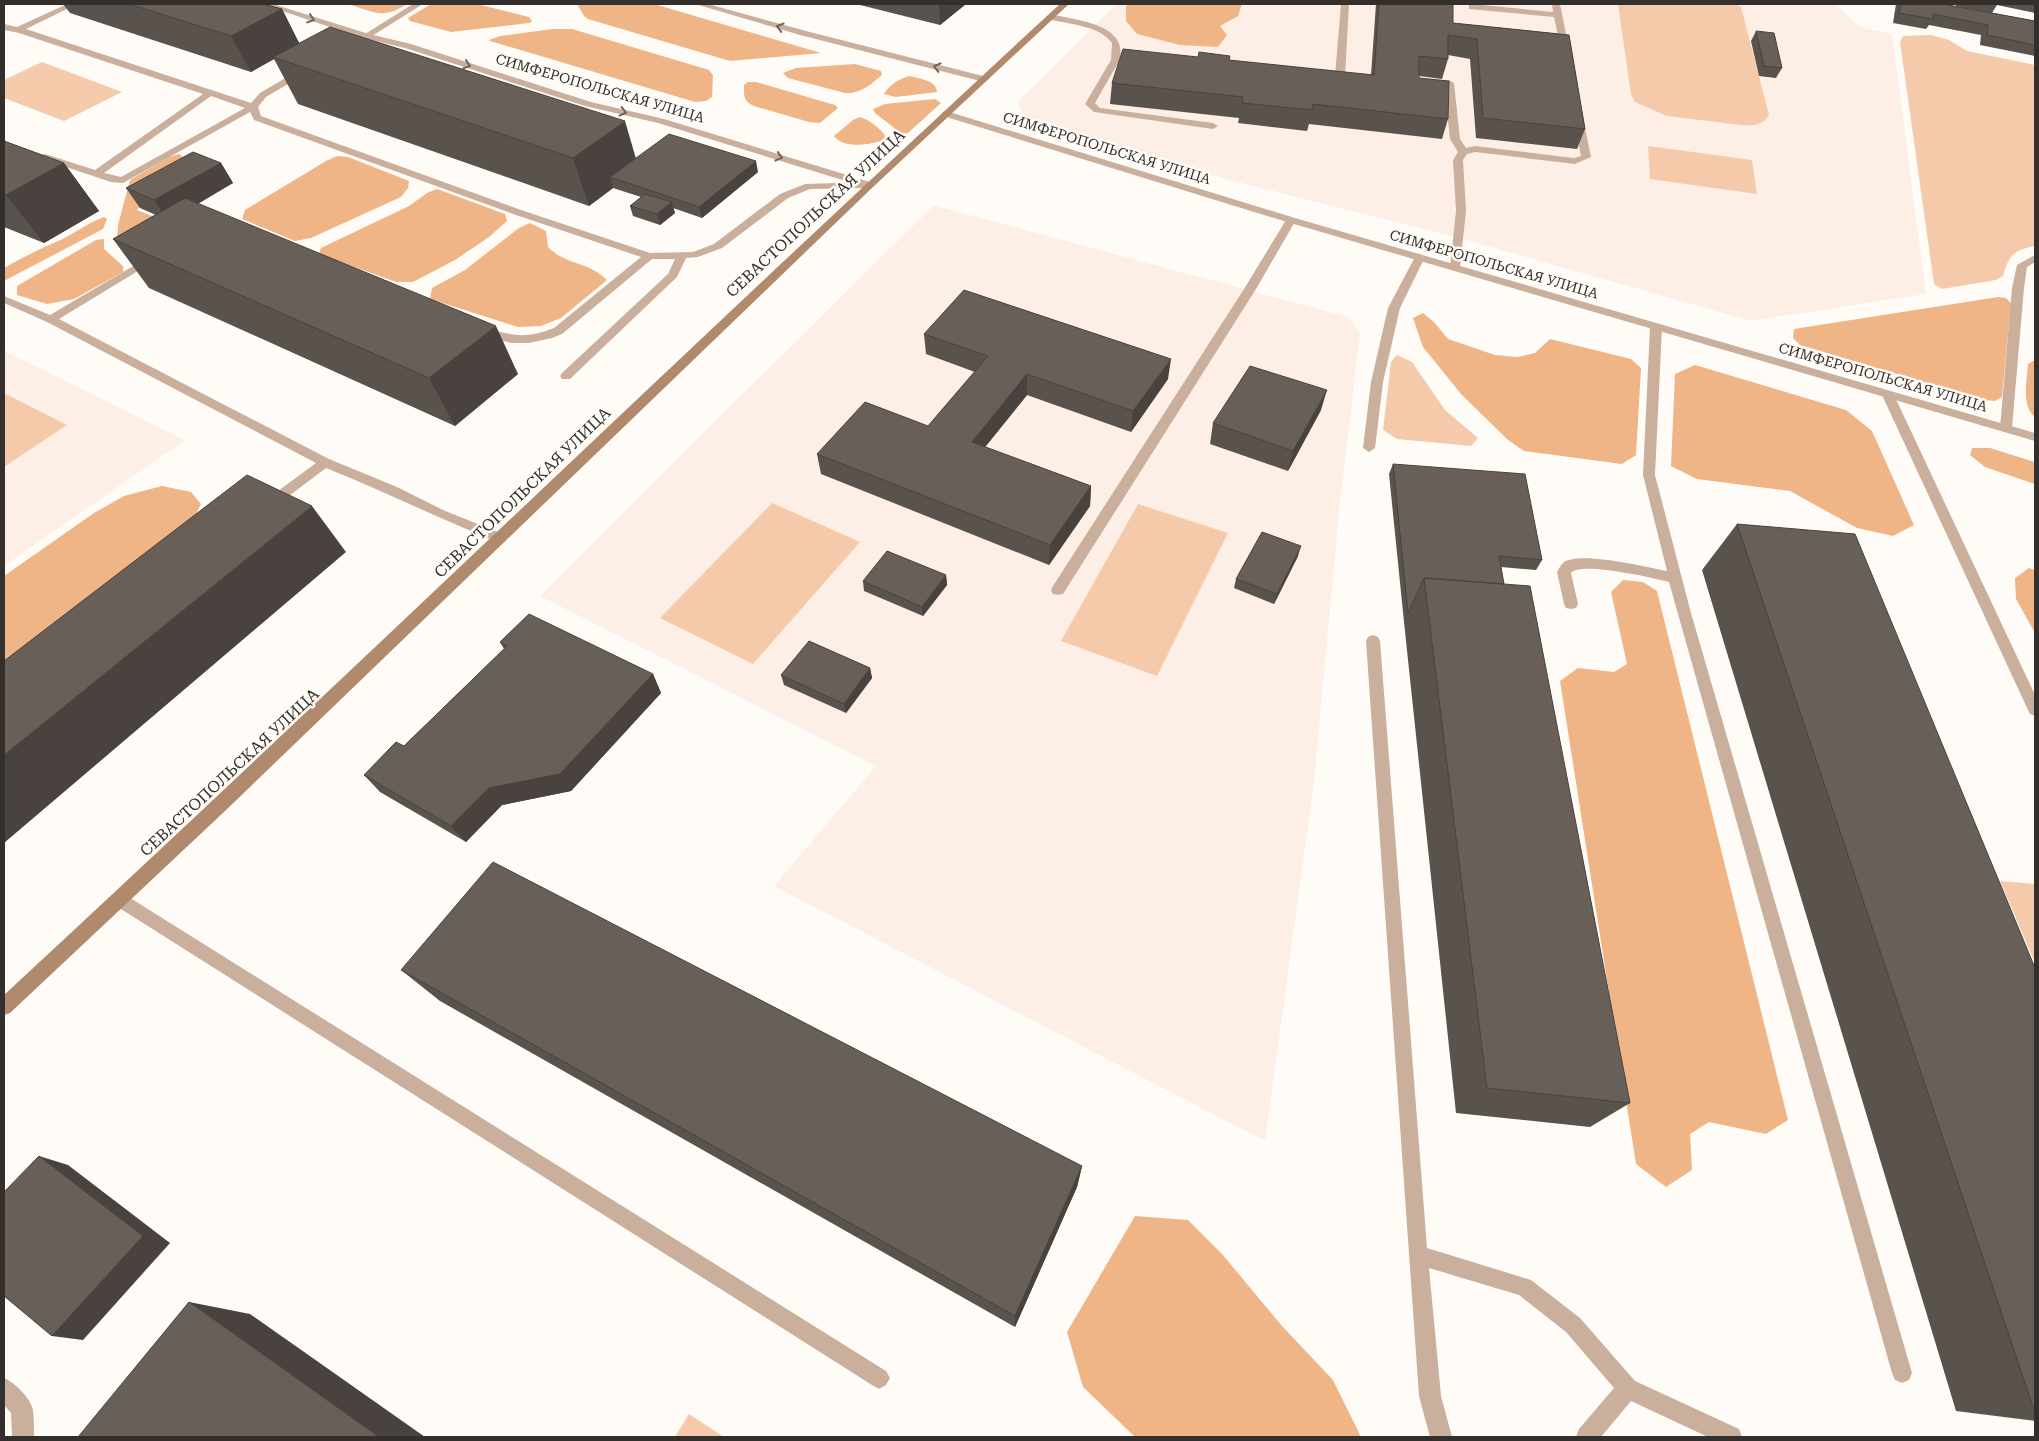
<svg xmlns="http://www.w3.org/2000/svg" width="2039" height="1441" font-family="'Roboto Serif',serif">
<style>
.built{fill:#fdefe5}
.green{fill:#f4caab}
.forest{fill:#f0b586}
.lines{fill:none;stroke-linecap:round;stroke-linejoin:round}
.service{fill:#cab09c;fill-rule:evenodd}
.minor{fill:#cab09c;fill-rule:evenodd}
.tertiary{fill:#cab09c;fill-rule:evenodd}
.secondary{fill:#b18a6d;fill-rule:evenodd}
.wall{fill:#59524d}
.shaded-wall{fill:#49423e}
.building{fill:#685f59;stroke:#49423e}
.oneway{stroke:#6f6359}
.labels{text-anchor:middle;stroke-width:5;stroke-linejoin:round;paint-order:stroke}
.far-street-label{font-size:14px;fill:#332f2c;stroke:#fffbf7}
.street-label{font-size:16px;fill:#332f2c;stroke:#fffbf7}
</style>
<rect width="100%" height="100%" fill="#fffbf7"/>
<!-- built -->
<path class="built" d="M1117 4H1835L1859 27 1892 34 1926 294 1751 321 1459 238 1238 182 1052 132 1032 123 1023 115 1018 101Z
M936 206 1348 317 1360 333 1339 512 1314 781 1265 1141 774 886 876 766 540 596 692 444 932 207Z
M4 351 185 440 4 566Z"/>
<!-- green -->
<path class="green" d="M1618 4H1735L1741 7 1769 115C1763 126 1752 126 1741 125L1667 116 1635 102 1631 94Z
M1931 35 1949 40 1967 51 2035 65V246C2013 250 2009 255 2003 276L1996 280 1942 289 1934 284 1900 42 1903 36Z
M42 62 122 92 64 121 4 98V80Z
M1648 146 1752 160 1757 194 1650 179Z
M1397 355 1412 362 1445 410 1478 438 1471 446 1397 439 1383 430 1391 362Z
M6 394 67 425 4 467V395Z
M772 503 860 542 753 664 660 618Z
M1138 504 1228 533 1157 676 1061 641Z
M2000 881 2035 884V963Z
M689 1414 724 1437H675Z"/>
<!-- forest -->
<path class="forest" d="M348 4H407C382 20 375 12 348 4Z
M431 4H477L529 17 532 21 529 23 451 32 410 21 408 18Z
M577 4H654L821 53 730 61 588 19 584 16Z
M1129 4H1242L1238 16 1220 26 1227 35 1218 47 1180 45 1137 34 1126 21V6Z
M553 29H572L709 70 713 75 712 97 706 101 695 102 490 41 489 40 500 36Z
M855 64 881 71 882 75C870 85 861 94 845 93L788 78 783 73 796 68Z
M910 76C920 79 936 80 937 92L896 97 884 94C889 85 900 78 910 76Z
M748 82H756L835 105 838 108 820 123 809 122 754 106C743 101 744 96 744 85Z
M935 99 941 103 908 133 902 134 875 113 873 109 885 104Z
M860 117C870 120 878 127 885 135L884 140C870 145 843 149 834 136L853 120Z
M179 154 186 159 137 210 185 229 117 243 118 225 130 180 169 157Z
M337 156 348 157 409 181 408 188 401 197 311 238 295 241 242 219 245 210 326 161Z
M437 189 505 214 507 221 489 237 455 260 413 282H396L319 254 321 248 409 206 427 193Z
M104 217 107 219 103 229 4 281V268C21 258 38 250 56 242 73 235 87 223 104 217Z
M530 223 546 231 548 247C567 266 588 261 607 280L561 318 541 326 518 327 430 299 432 288 465 270 519 228Z
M104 239V249L123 266V272L74 299 47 304 17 295V286L96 240Z
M1998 297 2006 298 2011 303 2002 397 1995 401 1984 400 1800 345 1793 338 1794 329Z
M1423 313 1434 322 1448 339 1495 355 1518 357 1535 353 1550 339 1631 359 1641 368 1636 455 1622 464 1524 451 1508 440 1461 394 1423 347 1413 318Z
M2035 360V417C2021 406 2027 381 2028 364Z
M1695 365 1846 410 1872 431 1914 525 1893 536 1857 528 1790 491 1697 479 1671 466 1675 374Z
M1972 448H1990L2035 462V484L1985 467 1970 455Z
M162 486 191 492 201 504 189 529 4 668V576L94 513 124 496Z
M2029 568 2035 570V633L2016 599 2015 578Z
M1623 580 1643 582 1657 591 1788 1120 1766 1134 1709 1122 1690 1134 1692 1170 1666 1187 1636 1164 1560 681 1578 668 1614 672 1627 664 1611 592Z
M1135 1216 1188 1220 1222 1254 1282 1326 1333 1380 1361 1437H1135L1083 1387 1067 1332Z"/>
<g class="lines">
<!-- service -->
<path class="service" d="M67 4H77L26 29 251 103 260 93 299 70H305V74L266 97 258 107 261 116 524 211 650 253 693 252 714 244 780 194 805 184 869 182 874 185 869 188 810 189 788 198 722 248 698 257 686 258 677 277 570 379H562L560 376 562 373 668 274 675 259H652L562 334 552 338 529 343H512L489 338 476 331 482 327C511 335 524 340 554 328L641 257 516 215 254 120 250 112 123 183 111 182 42 159V155L45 154 95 170 203 94 19 33 4 30V24L17 27ZM211 96 245 108 121 177 104 173Z
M413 4H423L356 46H350L349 44Z
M1341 4H1349L1345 76 1340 82H1323V78L1335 76Z
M1472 4 1553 12 1552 4H1560L1570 54 1566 57 1562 54 1554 17 1469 9V5Z
M1050 14C1074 20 1127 23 1120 58L1139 59 1143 62 1139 65 1118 63 1095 103 1100 108 1213 123 1218 126 1213 129 1094 112 1085 104 1111 60 1112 43C1099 25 1067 24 1047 19L1046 17Z
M1449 80 1454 83 1460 139 1466 148 1475 146 1574 158 1581 156 1573 118 1578 115 1583 118 1591 157 1575 164 1475 152 1467 154 1463 160 1466 211 1460 267 1455 270 1450 267 1456 211 1453 160 1458 152 1450 139 1444 83Z
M1291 217 1296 220 1256 289 1063 594 1058 595 1053 594 1051 590 1053 586 1244 289 1286 220Z
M1420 254 1425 257 1400 308 1383 382 1375 448 1369 452 1363 448 1371 382 1388 308 1415 257Z
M152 255 156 256 157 258 156 260 59 319 329 459 397 487 443 510 505 535 507 538 505 541H495C438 518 383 491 326 468L273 508H263L261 505 263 502 316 463 47 322 4 303V296L50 315Z
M2035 255V262L2027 267 2024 288 2012 428 2006 432 2000 428 2012 288 2017 265Z
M1656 323 1662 327 1655 475 1691 613 1912 1373 1909 1380 1902 1383 1895 1380 1892 1373 1669 582C1653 578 1581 561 1571 573L1578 604 1576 608 1571 609 1566 608 1564 604 1557 572C1559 569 1561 564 1564 562 1581 551 1646 567 1667 571L1643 475 1650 327Z
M1888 391 1894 395 2035 695V716L2030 714 2028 710 1882 395Z
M1373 635 1378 637 1380 641 1427 1248 1531 1280 1580 1318 1635 1381 1739 1429 1742 1437H1708L1631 1401 1601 1437H1576L1579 1429 1614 1388 1566 1332 1519 1295 1429 1268 1441 1396 1452 1437H1430L1419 1396 1366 641 1368 637Z
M119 891 886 1371 890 1378 886 1385 879 1389 872 1385 113 904 111 899 113 894Z
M4 1378C15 1383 30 1397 33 1410 34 1418 34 1428 34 1437H12L11 1413 4 1405Z"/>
<!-- minor -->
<path class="minor" d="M261 4H273L369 34 411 44 591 102 664 119 873 183 874 185 873 187H865L658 123 585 106 405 48 363 38Z
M695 4H708L806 31 987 77 989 79 984 82 800 35Z"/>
<!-- tertiary -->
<path class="tertiary" d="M946 111 1295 218 2035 433V441L1287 222 943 116V112Z"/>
<!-- secondary -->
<path class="secondary" d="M1060 4H1069L873 187 225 811 10 1013 4 1015V995C358 667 705 331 1060 4Z"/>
</g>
<!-- wall -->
<path class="wall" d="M63 4H263L282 9 299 43 636 158 758 172 702 218 673 208 675 213 660 225 633 216 630 206 641 197 613 188 589 206 298 104 274 59 251 72 70 13Z
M856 4H966L940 25Z
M1376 4H1453V23L1569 35 1585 129 1577 149 1476 138 1470 59 1448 55V59L1442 79 1419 76V78L1448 119 1442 139 1309 124 1307 131 1238 123 1239 118 1110 104 1112 83 1198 57 1371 75Z
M1896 4H1943L2035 21V56L1980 45 1981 35 1929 25 1926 29 1893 23Z
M1956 4H2035V13L1997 5 1992 13 1956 6Z
M1756 31 1782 68 1776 78 1759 76 1751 41Z
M4 141 64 163 99 211 44 243 4 227Z
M221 163 233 183 198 204 518 374 455 426 149 288 113 239 156 215 140 208 126 188Z
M924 334 1168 379 1131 432 1027 395 985 447 1091 486 1090 506 1049 565 821 474 817 454 928 426 975 372 926 354Z
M1321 410 1288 471 1210 444 1213 423Z
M1393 464 1542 560 1536 570 1501 567 1504 584 1630 1103 1590 1127 1456 1113 1404 622 1389 474Z
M1737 524 2035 968V1421L1956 1411 1702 570Z
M1298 556 1274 604 1234 588 1236 579Z
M946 575 947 585 923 616 864 591 863 581Z
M500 642 653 674 661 693 571 791 502 805 466 842 380 792 364 775 404 746 504 649Z
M870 668 872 678 846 713 784 685 781 675Z
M401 970 1082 1166 1077 1187 1015 1327 440 1001Z"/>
<!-- shaded-wall -->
<path class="shaded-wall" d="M939 4H966L940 25Z
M282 9 300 45 273 57 274 59 251 72 231 36Z
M625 121 639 169 610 177 613 188 589 206 573 158Z
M756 161 758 172 702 218 699 207Z
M64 163 99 211 44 243 6 195Z
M221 163 233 183 168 220 154 200Z
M672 202 675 213 660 225 657 214Z
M496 326 518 374 455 426 429 378Z
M1171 359 1168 379 1131 432 1133 411Z
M1027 374V395L973 462 972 442Z
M1327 390 1321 410 1288 471 1293 451Z
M1091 486 1090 506 1049 565 1050 545Z
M312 506 346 552 4 843V755Z
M1301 546 1298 556 1274 604 1277 594Z
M946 575 947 585 923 616 922 607Z
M870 668 872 678 846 713 844 704Z
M653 674 661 693 571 791 502 805 466 842 451 826 489 788Z
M39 1156 68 1165 170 1243 83 1340 52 1336Z
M1082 1166 1077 1187 1015 1327V1316Z
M189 1302 250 1314 425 1437H379Z"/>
<!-- building -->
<path class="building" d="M129 4H263L282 9 231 36Z
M1379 4H1453V23L1569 35 1585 129 1483 118 1477 39 1448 35V59L1419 56V78L1449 81 1448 119 1313 104 1312 110 1242 103 1243 97 1112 83 1123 49 1198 57 1199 52 1230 56 1229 60 1374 75Z
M1901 4H1943L2035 21V45L1987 35 1988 25 1933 14V19L1899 13Z
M330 27 625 121 573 158 273 57Z
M1756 31 1774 33 1782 68 1764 66Z
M669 134 756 161 699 207 610 177Z
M4 141 64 163 6 195 4 194Z
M193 152 221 163 154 200 126 188Z
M645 194 672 202 657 214 630 206Z
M185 198 496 326 429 378 113 239Z
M964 290 1171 359 1133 411 1027 374 972 442 1091 486 1050 545 817 454 865 402 928 426 988 356 924 334Z
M1250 366 1327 390 1293 451 1213 423Z
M1393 464 1525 474 1542 560 1499 556 1504 584 1424 578 1408 613Z
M247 475 312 506 4 755V661Z
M1737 524 1855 534 2035 968V1407H2033Z
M1262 532 1301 546 1277 594 1236 579Z
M887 551 946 575 922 607 863 581Z
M1424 578 1530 586 1630 1103 1487 1088Z
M529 614 653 674 560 774 489 788 451 826 364 775 396 742 404 746 507 646 500 642Z
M809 641 870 668 844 704 781 675Z
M493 862 1082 1166 1015 1316 401 970Z
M39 1156 143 1236 52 1336 4 1296V1192Z
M189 1302 379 1437H78Z"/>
<!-- one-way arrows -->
<defs><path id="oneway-chevron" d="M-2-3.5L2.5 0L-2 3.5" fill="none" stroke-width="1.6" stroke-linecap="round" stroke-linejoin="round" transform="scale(1.25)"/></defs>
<g class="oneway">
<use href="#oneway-chevron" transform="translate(311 19) rotate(18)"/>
<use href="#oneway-chevron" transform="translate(780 27) rotate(-164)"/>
<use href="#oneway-chevron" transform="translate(467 65) rotate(18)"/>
<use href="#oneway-chevron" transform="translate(937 67) rotate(-166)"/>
<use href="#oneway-chevron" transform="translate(623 112) rotate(14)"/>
<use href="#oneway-chevron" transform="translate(779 157) rotate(17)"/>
</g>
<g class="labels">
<!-- far-street labels -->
<g class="far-street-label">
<text transform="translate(600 88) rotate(16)" y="5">СИМФЕРОПОЛЬСКАЯ УЛИЦА</text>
<text transform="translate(1107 148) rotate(17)" y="5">СИМФЕРОПОЛЬСКАЯ УЛИЦА</text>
<text transform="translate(1494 264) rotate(16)" y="5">СИМФЕРОПОЛЬСКАЯ УЛИЦА</text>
<text transform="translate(1883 377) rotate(16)" y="5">СИМФЕРОПОЛЬСКАЯ УЛИЦА</text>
</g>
<!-- street labels -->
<g class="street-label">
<text transform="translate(815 213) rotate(-43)" y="6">СЕВАСТОПОЛЬСКАЯ УЛИЦА</text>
<text transform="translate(522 492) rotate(-44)" y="6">СЕВАСТОПОЛЬСКАЯ УЛИЦА</text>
<text transform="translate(229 772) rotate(-43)" y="6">СЕВАСТОПОЛЬСКАЯ УЛИЦА</text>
</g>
</g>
<!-- border -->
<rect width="2039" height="1441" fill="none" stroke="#332f2c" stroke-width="10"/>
</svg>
